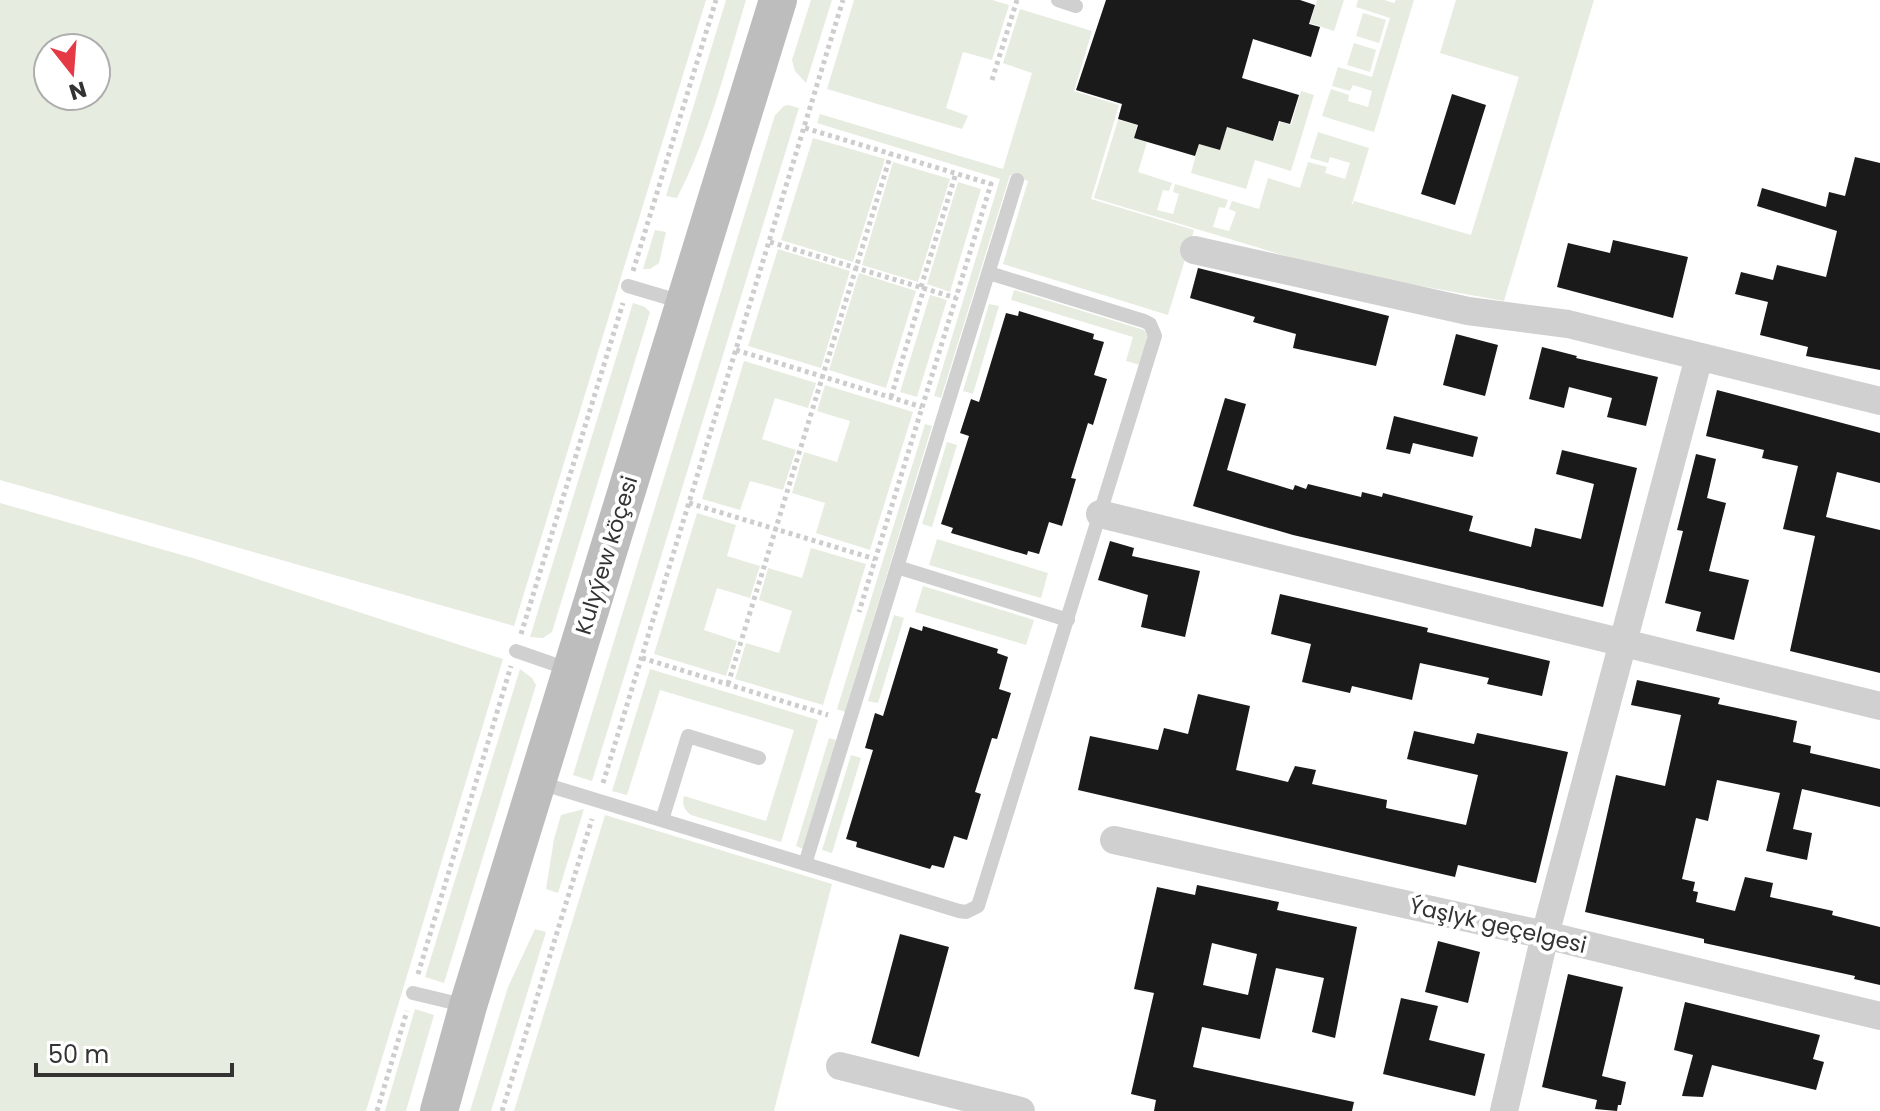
<svg xmlns="http://www.w3.org/2000/svg" width="1880" height="1111" font-family="Poppins,sans-serif">
<style>
.green{fill:#e6ecdf;fill-rule:evenodd}
.building{fill:#1a1a1a;fill-rule:evenodd}
.lines{fill:none;stroke-linecap:round;stroke-linejoin:round}
.path{stroke:#cdcdcd;stroke-width:5;stroke-dasharray:4 4;stroke-linecap:butt}
.lane{stroke:#d0d0d0;stroke-width:14}
.street{stroke:#d0d0d0;stroke-width:28}
.secondary{stroke:#bdbdbd;stroke-width:38}
.labels{text-anchor:middle;stroke-width:8;stroke-linejoin:round;paint-order:stroke}
.street-label{font-size:22px;fill:#333;stroke:#fff}
</style>
<rect width="100%" height="100%" fill="#fff"/>
<!-- green -->
<path class="green" d="M0 0H706L514 626 0 480ZM48 48H96V96H48Z
M726 0H746C726 67 709 136 677 198L666 196Z
M811 0H832L806 83 795 71 792 60Z
M854 0H992L1009 5 992 60 963 52 946 108 968 116 962 129 827 89Z
M1317 0H1344L1334 31 1310 23Z
M1358 0H1384L1394 3 1396 0H1414L1374 132 1322 116 1331 89 1349 95 1348 101 1368 107 1372 91 1353 85 1350 91 1332 86 1338 67 1372 77 1390 18 1356 7Z
M1456 0H1594L1504 301 1332 270 1094 198 1118 120 1137 125 1134 138 1147 142 1138 172 1172 183 1169 191 1163 190 1157 210 1173 214 1179 194 1173 192 1175 184 1228 200 1225 208 1219 207 1213 227 1229 231 1236 212 1229 209 1232 201 1259 209 1268 178 1300 188 1308 162 1327 167 1325 173 1345 179 1350 163 1330 157 1328 163 1310 158 1318 132 1369 148 1351 207 1354 201 1471 235 1519 77 1440 53Z
M1020 9 1092 31 1074 91 1119 105 1091 199 1194 230 1168 315 1003 264 1028 181 1010 175 941 398 934 396 1000 179 817 123 820 114 1003 169 1032 73 1003 63Z
M1363 13 1386 20 1379 43 1356 36Z
M1354 43 1376 50 1370 72 1347 65Z
M1301 91 1314 95 1291 171 1255 160 1246 189 1191 173 1199 144 1220 150 1227 127 1274 141 1280 122 1291 125Z
M788 105 799 108 592 781 573 775 775 115 784 106Z
M813 138 885 159 853 262 781 240Z
M893 162 950 179 918 282 862 265Z
M958 182 981 189 950 292 927 284Z
M655 230 666 232 659 263 650 269H643Z
M778 249 850 271 821 368 748 346Z
M859 273 916 291 886 388 829 370Z
M1014 290 1144 330 1148 337 1140 365 1126 361 1133 337 1011 300Z
M930 295 947 300 917 397 900 392Z
M633 303 645 307 650 312 552 632 543 638 530 637Z
M989 304 999 306 973 394 963 391Z
M744 361 816 383 808 408 775 398 762 439 796 450 783 490 750 481 740 510 702 499Z
M825 385 913 412 870 550 816 533 825 503 792 493 804 452 837 462 850 421 817 411Z
M925 424 932 426 845 712 837 709Z
M947 442 957 445 932 527 922 524Z
M0 503 196 559 503 659 366 1111H0Z
M697 513 736 525 727 556 760 566 750 598 717 588 704 630 737 641 726 676 654 654Z
M937 539 1048 573 1041 598 929 565Z
M811 548 866 564 823 705 735 679 746 643 779 653 792 611 759 600 768 568 802 578Z
M923 586 1034 620 1026 645 915 612Z
M894 615 904 618 878 703 868 701Z
M520 669 532 678 536 685 444 983 425 977Z
M650 669 818 720 781 842 691 815C684 810 682 804 684 796L766 821 794 730 660 690 627 795 612 791Z
M829 738 836 740 803 849 796 846Z
M851 755 861 758 832 853 822 850Z
M584 809 558 893 546 889 554 839 561 815Z
M605 815 832 884 774 1111H514Z
M535 929 546 932 491 1111H470L508 987Z
M415 1009 434 1015 406 1111H385Z"/>
<!-- building -->
<path class="building" d="M1106 0H1300L1315 5 1309 24 1320 27 1311 57 1253 39 1242 78 1299 95 1290 124 1279 121 1273 141 1227 127 1220 150 1199 144 1195 156 1134 138 1138 125 1118 119 1122 104 1076 90Z
M1452 94 1486 105 1455 205 1421 194Z
M1855 157 1880 163V370L1806 356 1808 347 1760 335 1768 302 1735 294 1741 272 1773 280 1777 265 1826 277 1837 231 1757 206 1762 188 1826 207 1829 192 1845 196Z
M1613 240 1688 257 1673 318 1557 287 1568 243 1610 253Z
M1198 268 1389 316 1376 366 1293 348 1296 334 1253 322 1255 317 1190 298Z
M1019 311 1094 334 1093 339 1104 342 1094 375 1107 379 1093 425 1088 423 1071 478 1076 479 1062 526 1049 522 1039 554 1028 551 1027 555 951 533 953 528 941 524 969 436 960 433 971 399 979 402 1006 313 1018 316Z
M1456 334 1498 345 1485 396 1443 385Z
M1542 347 1577 356 1576 358 1658 377 1646 426 1607 417 1612 398 1569 387 1564 408 1529 399Z
M1717 390 1880 433V483L1837 472 1826 517 1880 530V673L1790 651 1815 536 1783 529 1798 466 1762 458 1764 450 1706 436Z
M1225 398 1246 404 1227 470 1293 490 1295 485 1306 489 1308 484 1361 497 1362 492 1382 497 1383 493 1473 516 1469 531 1531 547 1535 528 1581 539 1594 484 1556 474 1562 450 1637 468 1603 607 1293 535 1193 506Z
M1394 416 1478 437 1473 457 1413 443 1410 454 1386 449Z
M1696 454 1716 459 1707 498 1726 503 1709 571 1749 580 1734 640 1696 631 1701 612 1665 603 1683 531 1677 530Z
M1110 541 1134 548 1132 556 1200 571 1185 637 1141 627 1148 595 1098 580Z
M1280 594 1428 628 1427 632 1550 661 1542 696 1487 684 1489 678 1420 663 1412 700 1352 686 1350 693 1302 682 1311 644 1271 634Z
M923 626 998 649 997 653 1008 657 999 689 1011 693 997 739 992 738 975 792 981 794 967 840 954 836 944 868 932 865 930 869 856 847 857 842 846 839 873 750 865 748 875 713 883 716 910 627 922 631Z
M1637 680 1720 698 1718 704 1797 721 1793 742 1811 746 1810 753 1880 769V807L1802 789 1793 829 1812 833 1807 860 1766 851 1780 793 1717 780 1708 821 1696 818 1682 879 1695 882 1693 891 1698 892 1696 902 1735 911 1745 877 1773 883 1770 897 1833 911 1832 915 1880 927V985L1854 979 1855 976 1704 943V939L1585 912 1616 775 1665 786 1681 715 1631 705Z
M1198 694 1250 706 1236 770 1288 782 1295 766 1316 770 1312 784 1387 800 1386 808 1466 825 1478 775 1407 759 1414 731 1474 744 1477 733 1568 752 1536 883 1458 865 1455 877 1078 790 1090 736 1158 750 1164 728 1188 734Z
M1197 885 1279 902 1277 910 1357 927 1335 1038 1312 1032 1324 978 1276 968 1260 1039 1202 1027 1193 1067 1354 1102 1352 1111H1154L1156 1100 1131 1094 1154 993 1134 989 1157 887 1195 895ZM1212 943 1257 954 1248 995 1203 985Z
M900 934 949 947 919 1057 871 1043Z
M1438 941 1480 952 1468 1003 1425 992Z
M1568 974 1623 987 1602 1076 1626 1082 1621 1105H1618L1617 1111 1595 1109 1597 1100 1542 1087Z
M1401 998 1438 1006 1429 1040 1485 1054 1475 1096 1383 1074Z
M1685 1002 1820 1035 1813 1059 1824 1062 1816 1090 1712 1065 1703 1097 1682 1096 1693 1055 1674 1050Z"/>
<g class="lines">
<!-- path -->
<path class="path" d="M992 80 1017 0
M805 128 991 184 859 612
M770 242 956 298
M633 271 716 0
M921 287 956 173
M736 350 922 407
M891 397 924 288
M689 503 875 559
M521 634 623 303
M642 658 828 715
M728 684 891 154
M603 783 843 0
M418 974 511 666
M377 1111 407 1011
M502 1111 592 819"/>
<!-- lane -->
<path class="lane" d="M1058 0 1076 6
M628 286 682 302
M897 567 1068 620
M516 651 568 669
M537 782 959 911 966 912 978 906 1155 336 1150 324 1144 321 989 273
M662 820 688 736 759 758
M805 864 1017 180
M413 993 467 1006"/>
<!-- street -->
<path class="street" d="M1194 250 1468 311 1568 324 1880 401
M1100 514 1880 706
M1114 840 1545 935 1880 1016
M840 1066 1021 1111
M1504 1111 1545 935 1699 357"/>
<!-- secondary -->
<path class="secondary" d="M439 1111 468 1006 778 0"/>
</g>
<g class="labels">
<!-- street labels -->
<g class="street-label">
<text transform="translate(606 555) rotate(-73)" y="8">Kulyýew köçesi</text>
<text transform="translate(1498 925) rotate(13)" y="8">Ýaşlyk geçelgesi</text>
</g>
</g>
<!-- north arrow -->
<g transform="translate(72 72) rotate(163)"><circle r="38" fill="#ffffff" stroke="#adadad" stroke-width="2"/>
<path d="M0-6L14 30L0 20L-14 30Z" fill="#e63946"/>
<text y="-12" font-size="22" font-weight="bold" text-anchor="middle" fill="#333333">N</text>
</g>
<!-- scale -->
<path d="M36 1063v12h196v-12" fill="none" stroke="#333333" stroke-width="4"/>
<text x="48" y="1063" font-size="24" fill="#333333" stroke="#ffffff" stroke-width="6" paint-order="stroke">50 m</text>
</svg>
